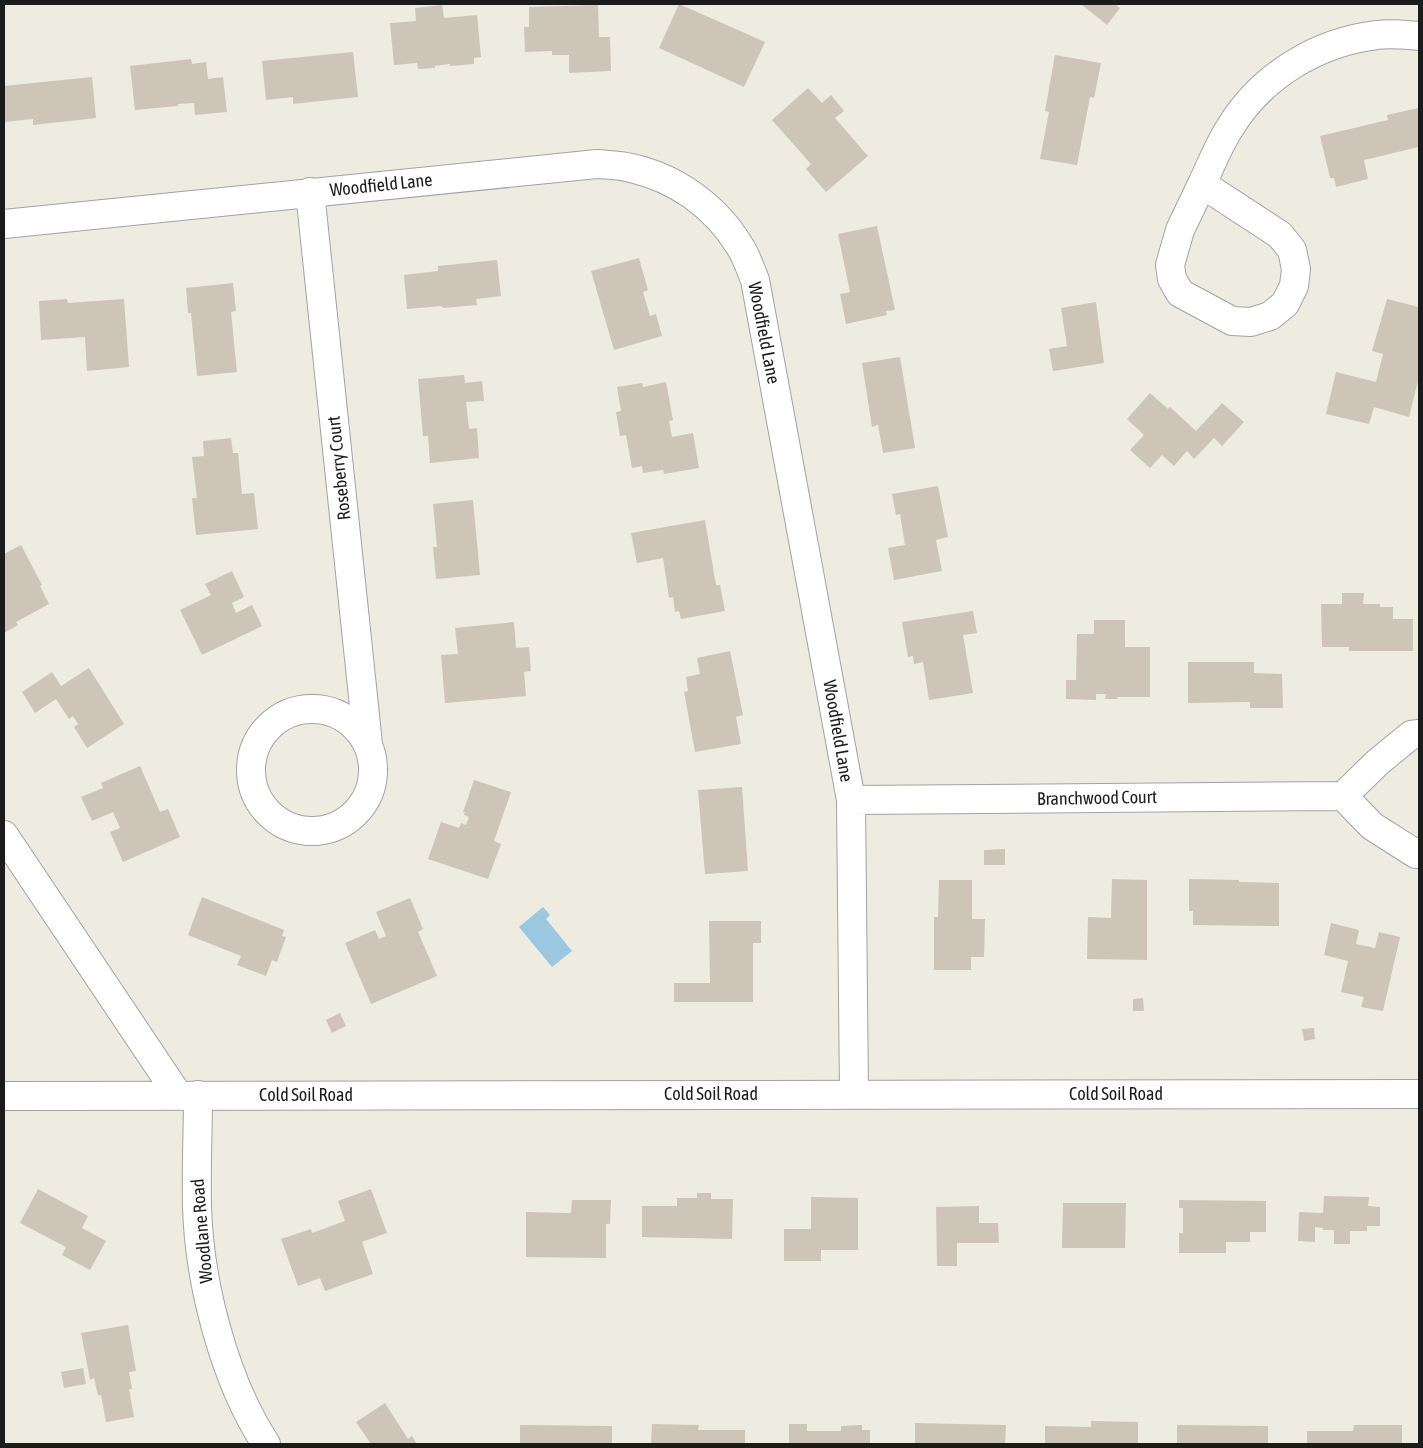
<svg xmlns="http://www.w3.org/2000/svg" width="1423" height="1448" font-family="'Asap Condensed',sans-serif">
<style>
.water{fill:#9cc7e0}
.building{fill:#cec5b9}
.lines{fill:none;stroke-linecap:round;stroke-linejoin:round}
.minor-casing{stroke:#a2a2a2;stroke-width:30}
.tertiary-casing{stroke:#a2a2a2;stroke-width:30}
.minor{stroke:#fff;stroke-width:28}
.tertiary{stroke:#fff;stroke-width:28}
.labels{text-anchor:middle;stroke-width:4.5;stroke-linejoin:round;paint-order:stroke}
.street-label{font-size:18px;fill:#1b1b1b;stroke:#fff}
</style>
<rect width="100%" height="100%" fill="#eeebe0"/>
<!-- water -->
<path class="water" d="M543 907 550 915 546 919 572 951 552 967 519 927Z"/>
<!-- building -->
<path class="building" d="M679 4 765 42 744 87 659 48Z
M1081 4H1118L1117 6 1120 8 1107 25Z
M442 5 444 18 477 15 481 57 474 58V64L450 66V64L435 66V68L418 69 417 63 394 65 390 23 416 21 415 8Z
M598 5 599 37H610L611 71 569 73V55H552V51L525 52 524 27H529V7Z
M353 52 358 97 293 104V97L266 100 262 61Z
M1055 55 1101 63 1094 98 1090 97 1077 165 1040 159 1049 112 1045 111Z
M191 59 192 64 206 62 208 79 223 77 227 112 195 115 194 103 178 104V106L135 110 130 66Z
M92 77 96 118 33 125V119L4 122V86Z
M808 88 822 103 831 95 844 111 835 118 868 156 826 192 806 169 811 164 772 120Z
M1418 108 1419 147 1364 160 1368 179 1336 187 1334 178H1330L1320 136 1388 120 1387 115Z
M877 226 895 310 886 311 887 315 846 324 840 294 850 292 838 234Z
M639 258 648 290 643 292 650 316 656 314 662 336 614 350 591 271Z
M497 260 501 296 476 299 477 305 443 308 442 306 407 309 404 275 438 271V266Z
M233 283 236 311 231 312 237 372 197 376 191 313H188L186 288Z
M67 299 68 303 124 299 129 367 87 371 85 337 41 340 39 301Z
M1387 299 1419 307V377L1409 417 1374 407 1369 424 1326 414 1336 372 1376 382 1383 354 1372 351Z
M1096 302 1104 363 1053 371 1049 349 1067 346 1061 308Z
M900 357 915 448 883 453 878 425 872 427 862 363Z
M464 375 465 383 482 381 484 401 466 402 469 429 477 428 479 458 430 463 428 436H423L418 379Z
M666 382 673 420 669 421 672 437 693 433 699 468 664 474 663 470 643 473 642 466 632 468 626 435 620 436 616 412 621 411 617 387 642 383 643 387Z
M1150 393 1168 409 1170 407 1196 431 1222 403 1244 422 1222 446 1214 438 1194 459 1187 451 1174 466 1162 455 1150 468 1130 450 1144 435 1127 419Z
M231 438 233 453H238L242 494 254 493 258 529 196 535 192 498H197L192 457 204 456 203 441Z
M938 486 948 537 936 540 942 571 894 580 888 548 905 545 900 514 896 515 892 494Z
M473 500 480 575 436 579 433 547H437L433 504Z
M705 520 716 585H720L725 611 681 619 679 611 675 612 673 597 669 598 663 558 637 563 631 533Z
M21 545 42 585 40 586 49 604 16 622 18 625 4 633V554Z
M232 571 244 597 232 603 236 613 252 605 262 626 202 655 180 610 211 595 205 584Z
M1342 593H1364L1363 604H1380V607H1393V619H1413V651H1349V647H1322L1321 604H1342Z
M973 611 977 633 963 635 973 693 929 700 923 662 914 664 913 656 908 657 902 622Z
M1094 620H1125V647H1150V697H1118L1117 699H1105L1106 694H1096V700L1066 699V680H1076L1077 634H1094Z
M514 622 516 648 529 647 531 671 524 672 526 696 445 703 441 655 458 654 455 628Z
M730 651 743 715 736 717 741 744 695 752 684 692 688 691 686 677 700 674 697 658Z
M1188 662H1254V673L1282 674 1283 708H1250V702L1188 703Z
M89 668 124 724 87 748 74 727 78 724 73 716 69 719 56 699 35 713 22 692 52 672 61 686Z
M140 766 160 812 168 809 180 837 123 862 110 832 120 828 113 812 92 821 81 797 103 788 101 783Z
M474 780 511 792 494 841 501 844 488 879 428 859 441 822 459 828 461 823 466 825 469 817 464 815 465 812H463Z
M742 787 748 871 705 874 698 790Z
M1005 849V865H984V850Z
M1112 879 1147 880V960L1087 959 1088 917 1111 918Z
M1189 879 1239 880V882L1279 883V926L1193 925V911H1189Z
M939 880H972V919H985L984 957H971V970H934V917H938Z
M202 897 284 930 282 936 286 937 277 962 272 960 266 976 237 965 241 956 188 935Z
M410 898 423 929 418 932 437 976 371 1004 345 943 375 930 379 939 386 936 376 912Z
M709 921H761V943H753V1002H674V983H710Z
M1331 923 1359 930 1356 944 1375 948 1379 932 1400 937 1383 1011 1361 1007 1364 997 1341 992 1348 961 1324 955Z
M1143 998 1144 1011H1133V999Z
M340 1013 346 1026 332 1033 326 1020Z
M1314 1028 1315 1039 1304 1041 1302 1029Z
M38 1189 88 1216 82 1228 106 1241 90 1270 62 1255 66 1247 20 1223Z
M371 1189 387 1233 362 1242 373 1274 325 1291 320 1278 298 1286 281 1239 311 1229 312 1233 345 1221 338 1201Z
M697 1193H711V1199H733L732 1239 642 1237V1206H677V1198H697Z
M1324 1196 1369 1197 1368 1206 1380 1207V1226H1367V1231H1350V1244H1334V1230H1323V1228L1315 1227V1242L1298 1241 1299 1212 1323 1213Z
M811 1197 858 1198V1250H821V1261H784V1229H811Z
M572 1200H611L610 1224H606V1258L526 1257V1212L571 1213Z
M1179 1200 1266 1201V1232H1250V1242H1226V1253H1179V1233H1183V1208H1179Z
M1063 1203H1126L1125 1248H1062Z
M979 1206V1223H998L999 1243H957V1266H937L936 1207Z
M128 1325 136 1371 129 1372 132 1389H129L134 1417 106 1422 101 1395H98L94 1378 90 1380 81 1333Z
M83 1368 86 1384 64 1388 61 1372Z
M385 1403 408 1439 412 1436 417 1444H371L356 1422Z
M1091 1421 1138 1422V1444H1045V1426L1091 1427Z
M915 1423 1006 1425 1005 1444H915Z
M652 1424 699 1425 698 1430H745V1444H651Z
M789 1424H807V1431H841V1426L862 1425V1430H870V1444H789Z
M520 1425 612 1426V1444H520Z
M1177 1425 1268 1426V1444H1177Z
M1354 1425H1402V1444H1307V1431H1353Z"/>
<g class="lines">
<defs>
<path id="minor" d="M1202 184 1280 235 1292 250 1296 269 1294 286 1285 304 1270 316 1251 322 1232 321 1180 293 1172 279 1170 265 1180 230Z
M1202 184C1211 165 1219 144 1231 126 1263 75 1318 42 1377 35 1391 33 1406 35 1419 36
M310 192 368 744
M4 224 597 164C608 165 620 165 631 168 676 178 715 206 739 245 746 255 750 268 755 280L851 800 854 1094
M251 770a61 61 0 1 1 122 0a61 61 0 1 1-122 0Z
M1343 796 1372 826 1416 854H1419
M851 800 1343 796 1378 762 1411 735 1419 734
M4 835 178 1095
M198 1095C198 1132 196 1169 197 1206 199 1282 224 1380 266 1444"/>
<path id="tertiary" d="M4 1096 1419 1094"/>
</defs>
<!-- minor casing -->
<use href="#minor" class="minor-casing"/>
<!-- tertiary casing -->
<use href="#tertiary" class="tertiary-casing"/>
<!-- minor -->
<use href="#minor" class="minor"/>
<!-- tertiary -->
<use href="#tertiary" class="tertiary"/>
</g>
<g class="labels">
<!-- street labels -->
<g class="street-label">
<text transform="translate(381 185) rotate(-6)" y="6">Woodfield Lane</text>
<text transform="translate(764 333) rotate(79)" y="6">Woodfield Lane</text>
<text transform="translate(339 468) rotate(-96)" y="6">Roseberry Court</text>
<text transform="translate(838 731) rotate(80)" y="6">Woodfield Lane</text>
<text transform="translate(1097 798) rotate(-1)" y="6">Branchwood Court</text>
<text x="711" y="1100">Cold Soil Road</text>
<text x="1116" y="1100">Cold Soil Road</text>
<text x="306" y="1101">Cold Soil Road</text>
<text transform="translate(202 1231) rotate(-95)" y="6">Woodlane Road</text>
</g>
</g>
<!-- border -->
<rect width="1423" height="1448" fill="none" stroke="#1b1b1b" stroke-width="10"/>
</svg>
